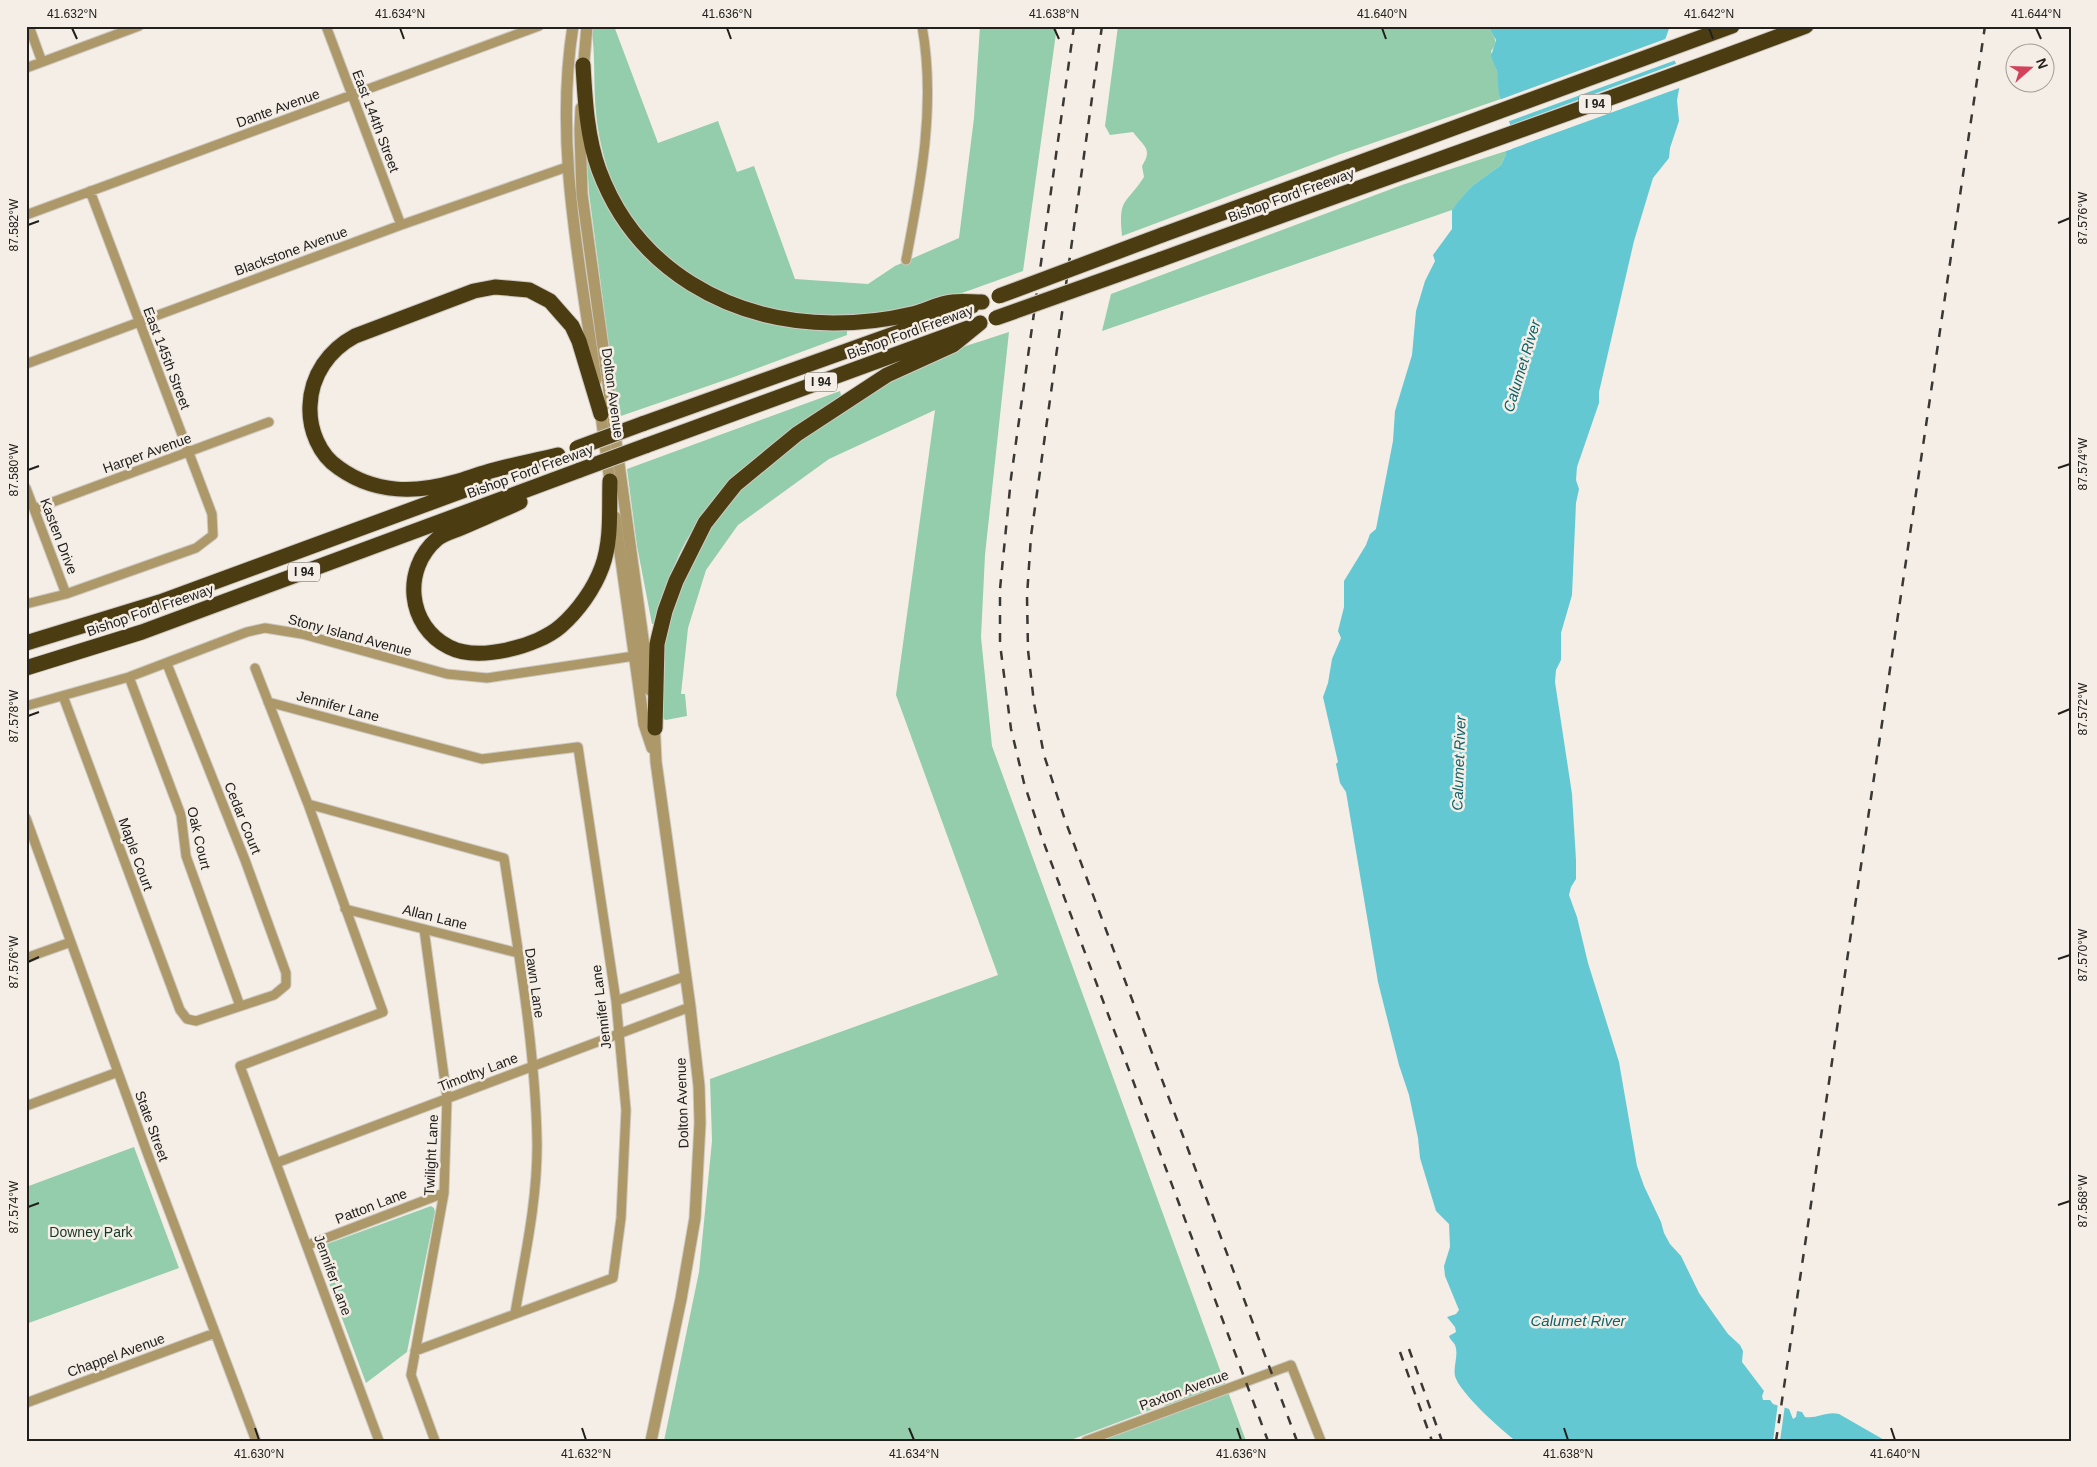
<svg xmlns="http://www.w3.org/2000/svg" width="2097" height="1467" font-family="Helvetica,sans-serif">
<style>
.green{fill:#94cdab}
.water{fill:#64c8d3}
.pier{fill:#f4eee6}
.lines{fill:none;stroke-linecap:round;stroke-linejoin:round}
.minor-casing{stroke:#cec9c2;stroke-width:11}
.tertiary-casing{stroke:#cec9c2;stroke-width:13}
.motorway-casing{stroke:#cec9c2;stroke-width:17}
.minor{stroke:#ac9868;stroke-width:9}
.tertiary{stroke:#ac9868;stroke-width:11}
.motorway{stroke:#4b3c12;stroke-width:15}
.rail{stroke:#3a3834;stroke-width:2.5;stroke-dasharray:9 9;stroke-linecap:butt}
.motorway-bridge-casing{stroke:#cec9c2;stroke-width:17;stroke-linecap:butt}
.motorway-bridge{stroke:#4b3c12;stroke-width:15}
.ticks{fill:none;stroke:#22201d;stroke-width:2}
.labels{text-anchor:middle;stroke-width:5;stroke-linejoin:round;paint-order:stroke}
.shield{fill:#f4eee6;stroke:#615e59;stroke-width:1}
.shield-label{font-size:12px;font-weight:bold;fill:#22201d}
.street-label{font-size:14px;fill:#22201d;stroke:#f4eee6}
.park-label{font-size:14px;fill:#173827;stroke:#f4eee6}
.water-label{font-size:15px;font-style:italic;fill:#0e636c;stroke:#f4eee6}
.neatline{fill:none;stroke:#22201d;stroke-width:2}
.ticks-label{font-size:12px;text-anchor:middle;fill:#22201d}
</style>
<rect width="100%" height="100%" fill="#f4eee6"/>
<!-- green -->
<path class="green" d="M591 26H614L658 143 718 121 737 172 754 166 795 279 868 284 895 266 959 238 974 118 980 26H1057L1023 271C976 288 927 308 877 313 821 320 758 313 707 289 690 280 673 264 660 251 639 230 620 204 610 176 603 156 598 134 596 113 593 84 596 55 591 26Z
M1118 26H1488C1494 36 1499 42 1491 51L1497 71 1501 99 1338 155 1122 236C1118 197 1126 205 1144 177L1142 166C1153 148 1144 147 1133 132L1110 135 1105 126Z
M586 148 631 239 665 274 706 300 747 316 847 329V335L731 378 618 417 589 193Z
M1506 151V154L1501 165 1472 186 1452 210 1102 331 1111 294 1402 185Z
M1009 332 985 555 981 637 992 746 1246 1441H1097L1168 1414 1164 1405 1068 1441H664L699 1272 712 1141 710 1079 998 975 896 695 935 410 829 459 738 525 706 570 688 628 681 694H685L687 716 666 720 661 718 660 708 663 707C662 682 661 656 666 632 674 599 690 559 708 531 756 456 874 383 955 350 973 343 992 338 1009 332Z
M840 391 841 395C785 435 730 473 692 531 674 559 664 593 656 624H652L637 546 627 469Z
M134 1147 179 1268 26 1324V1187Z
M431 1206 434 1208 435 1212 407 1352 366 1383 316 1248Z"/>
<!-- water -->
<path class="water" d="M1488 26H1670L1665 40 1680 72 1681 79 1677 100 1679 121 1670 148 1669 158 1653 178 1634 241 1599 392V403L1577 467 1576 480 1579 489 1576 503 1572 595 1561 633V660L1556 670 1555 682 1572 794 1576 860V879L1571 887 1569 895 1577 917 1588 963 1619 1062 1637 1166 1644 1186 1661 1222 1664 1233 1670 1244 1681 1256 1699 1293 1713 1313 1728 1334 1740 1345 1743 1351 1742 1362 1764 1391 1762 1396 1763 1400H1770L1773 1404 1789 1409 1793 1419 1796 1417 1797 1411 1802 1412 1805 1417C1817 1419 1826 1411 1839 1414L1886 1441H1516C1501 1430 1459 1392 1455 1376 1453 1366 1459 1355 1455 1345 1454 1342 1450 1340 1449 1336L1456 1332 1455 1327 1447 1317 1456 1314 1459 1310 1445 1276 1444 1266 1450 1247 1449 1224 1436 1211 1420 1158 1418 1138 1409 1095 1399 1065 1378 982 1346 792 1340 783 1336 764 1338 762 1323 697 1328 683 1332 659 1341 638 1338 631 1344 607V581L1366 545 1370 534 1376 529 1393 441 1395 411 1412 355 1416 311 1425 281 1435 261 1433 255 1452 229V210L1458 202 1472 186 1501 165 1506 154V151L1512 149 1511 127 1499 94 1497 71 1491 56 1496 40Z"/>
<!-- pier -->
<path class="pier" d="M1668 38 1676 60 1507 122 1499 100Z
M1678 63 1682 71V87L1503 152 1504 149 1510 147 1511 143 1508 126Z
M1778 1403 1785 1405 1780 1441H1773Z"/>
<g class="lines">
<defs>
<path id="minor" d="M29 26 42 62
M326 26 401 225
M26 68 139 26
M26 215 539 26
M906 260C921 183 936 104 922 26
M26 364 401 225 567 167
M26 488 66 594
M34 509 269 422
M26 604 66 594 196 548 213 535 212 514 90 191
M255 668 308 804 383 1012 240 1066 379 1441
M129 677 181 815 186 856 240 1006
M63 696 180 1010 187 1019 196 1021 274 995 286 985V973L245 860 167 664
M268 702 482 759 578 747 616 1001 626 1110 621 1218 613 1278 415 1351
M26 706 129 677 247 632 265 628 302 634 447 674 487 678 641 655
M308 804 504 858C518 951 535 1045 537 1140 538 1198 525 1256 515 1313
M26 818 148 1155 256 1441
M345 909 518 953
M424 929 447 1098 444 1193 411 1375 435 1441
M26 958 71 942
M616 1001 686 976
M26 1106 118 1072
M276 1163 690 1007
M308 1245 444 1193
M26 1403 215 1333
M1086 1441 1291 1365 1321 1441"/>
<path id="tertiary" d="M573 26C554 144 580 263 596 380
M583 72 587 26
M581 108 580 130 582 194 650 690
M600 408 611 489
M615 517 644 724 652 748
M651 1441 681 1299 695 1218 700 1123 699 1086 690 1007 656 762 654 720"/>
<path id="motorway" d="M583 65C585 100 587 137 599 170 636 270 730 322 833 323 860 323 887 320 912 314 926 311 939 303 952 302 962 301 972 302 982 302
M1162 235 1732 26
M1159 260C1375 181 1591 107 1806 26
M642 424 972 306
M645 446 968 328
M558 455C534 461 510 465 487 472 476 475 466 479 455 482 413 494 374 493 339 468 319 455 309 429 310 406 311 375 329 350 355 336L474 291 495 287 529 290 550 301 572 326 579 341 601 414
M520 502C501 511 481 519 461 528 454 531 443 534 437 539 402 569 407 626 449 647 478 662 537 647 561 626 578 611 594 589 602 567 612 540 609 509 610 481
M26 643 160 602 484 483
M26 668 142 632 580 470
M655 728 657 644 665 611 676 581 705 523 735 485 797 434 887 375 953 345 980 323"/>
</defs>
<!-- minor casing -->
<use href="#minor" class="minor-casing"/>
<!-- tertiary casing -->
<use href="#tertiary" class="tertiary-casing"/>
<!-- motorway casing -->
<use href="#motorway" class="motorway-casing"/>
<!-- minor -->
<use href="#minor" class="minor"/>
<!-- tertiary -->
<use href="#tertiary" class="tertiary"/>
<!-- motorway -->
<use href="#motorway" class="motorway"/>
<!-- rail -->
<path class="rail" d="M1074 26 1011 478 1000 589V644L1011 729 1024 783 1042 838 1268 1441
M1102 26 1031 536 1027 596 1028 650 1034 703 1044 755 1065 820 1297 1441
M1409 1349 1442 1441
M1400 1352 1432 1441
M1776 1441 1985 26"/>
<defs>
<path id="motorway-bridge" d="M999 296 1162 235
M996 318 1159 260
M577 448 642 424
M580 470 645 446"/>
</defs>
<!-- motorway-bridge casing -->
<use href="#motorway-bridge" class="motorway-bridge-casing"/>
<!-- motorway-bridge -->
<use href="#motorway-bridge" class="motorway-bridge"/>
</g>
<!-- ticks -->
<path class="ticks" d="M72 28 77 39M400 28 404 39M727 28 731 39M1054 28 1059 39M1382 28 1386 39M1709 28 1713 39M2036 28 2041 39M2058 223 2070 218M28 225 39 221M2058 468 2070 464M28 470 39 466M2058 714 2070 709M28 716 39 712M2058 959 2070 955M28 962 39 957M2058 1205 2070 1201M28 1207 39 1203M255 1428 259 1440M582 1428 586 1440M909 1428 914 1440M1237 1428 1241 1440M1564 1428 1568 1440M1891 1428 1895 1440"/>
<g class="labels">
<!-- shield labels -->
<g class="shield">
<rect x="1579" y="94.5" width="32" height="19" rx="4"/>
<rect x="805" y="372.5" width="32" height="19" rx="4"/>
<rect x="288" y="562.5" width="32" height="19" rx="4"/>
</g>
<g class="shield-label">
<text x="1595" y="108">I 94</text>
<text x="821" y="386">I 94</text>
<text x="304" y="576">I 94</text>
</g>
<!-- street labels -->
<g class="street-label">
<text transform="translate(278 108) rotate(-20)" y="5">Dante Avenue</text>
<text transform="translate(376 121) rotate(69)" y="5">East 144th Street</text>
<text transform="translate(1291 195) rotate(-20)" y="5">Bishop Ford Freeway</text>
<text transform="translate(291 251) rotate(-20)" y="5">Blackstone Avenue</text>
<text transform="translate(910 332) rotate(-20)" y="5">Bishop Ford Freeway</text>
<text transform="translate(167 358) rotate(69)" y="5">East 145th Street</text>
<text transform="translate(613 393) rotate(82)" y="5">Dolton Avenue</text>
<text transform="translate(147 453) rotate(-20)" y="5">Harper Avenue</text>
<text transform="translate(530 471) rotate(-20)" y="5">Bishop Ford Freeway</text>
<text transform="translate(59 536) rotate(69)" y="5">Kasten Drive</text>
<text transform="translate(150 610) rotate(-19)" y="5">Bishop Ford Freeway</text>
<text transform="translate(350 635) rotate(15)" y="5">Stony Island Avenue</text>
<text transform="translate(338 706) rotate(15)" y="5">Jennifer Lane</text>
<text transform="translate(243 818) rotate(68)" y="5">Cedar Court</text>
<text transform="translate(199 838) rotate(77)" y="5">Oak Court</text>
<text transform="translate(136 854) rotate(70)" y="5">Maple Court</text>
<text transform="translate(435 917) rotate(14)" y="5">Allan Lane</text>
<text transform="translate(535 983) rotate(82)" y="5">Dawn Lane</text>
<text transform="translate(601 1007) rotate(-97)" y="5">Jennifer Lane</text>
<text transform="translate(478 1072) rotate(-21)" y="5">Timothy Lane</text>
<text transform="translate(682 1103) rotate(-92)" y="5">Dolton Avenue</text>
<text transform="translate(152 1126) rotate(70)" y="5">State Street</text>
<text transform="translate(431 1155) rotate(-87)" y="5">Twilight Lane</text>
<text transform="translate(371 1206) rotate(-21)" y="5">Patton Lane</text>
<text transform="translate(333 1275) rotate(70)" y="5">Jennifer Lane</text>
<text transform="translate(116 1355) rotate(-20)" y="5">Chappel Avenue</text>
<text transform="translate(1184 1390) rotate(-20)" y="5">Paxton Avenue</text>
</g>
<!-- park labels -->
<g class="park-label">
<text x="91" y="1237">Downey Park</text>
</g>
<!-- water labels -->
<g class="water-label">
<text transform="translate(1522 366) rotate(-73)" y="5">Calumet River</text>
<text transform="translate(1459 763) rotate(-88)" y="5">Calumet River</text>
<text x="1578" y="1326">Calumet River</text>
</g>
</g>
<!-- border -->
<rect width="2097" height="1467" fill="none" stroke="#f4eee6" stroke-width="55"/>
<!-- north arrow -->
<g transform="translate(2030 68) rotate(70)"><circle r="24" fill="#f4eee6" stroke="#a09c96"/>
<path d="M0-4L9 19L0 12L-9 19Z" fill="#d2425a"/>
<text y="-8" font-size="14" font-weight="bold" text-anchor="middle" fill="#22201d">N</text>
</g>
<rect x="28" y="28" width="2042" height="1412" class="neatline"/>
<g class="ticks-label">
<text x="72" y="18">41.632°N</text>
<text x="400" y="18">41.634°N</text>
<text x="727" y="18">41.636°N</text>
<text x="1054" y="18">41.638°N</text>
<text x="1382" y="18">41.640°N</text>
<text x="1709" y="18">41.642°N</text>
<text x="2036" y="18">41.644°N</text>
<text transform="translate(2083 218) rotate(-90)" y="4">87.576°W</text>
<text transform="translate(14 225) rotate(-90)" y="4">87.582°W</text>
<text transform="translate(2083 464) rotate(-90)" y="4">87.574°W</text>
<text transform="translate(14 470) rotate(-90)" y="4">87.580°W</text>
<text transform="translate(2083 709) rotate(-90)" y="4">87.572°W</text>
<text transform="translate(14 716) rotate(-90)" y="4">87.578°W</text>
<text transform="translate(2083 955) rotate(-90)" y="4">87.570°W</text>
<text transform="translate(14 962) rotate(-90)" y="4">87.576°W</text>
<text transform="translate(2083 1201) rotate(-90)" y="4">87.568°W</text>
<text transform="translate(14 1207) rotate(-90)" y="4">87.574°W</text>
<text x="259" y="1458">41.630°N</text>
<text x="586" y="1458">41.632°N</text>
<text x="914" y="1458">41.634°N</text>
<text x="1241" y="1458">41.636°N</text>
<text x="1568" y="1458">41.638°N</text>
<text x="1895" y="1458">41.640°N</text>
</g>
</svg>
